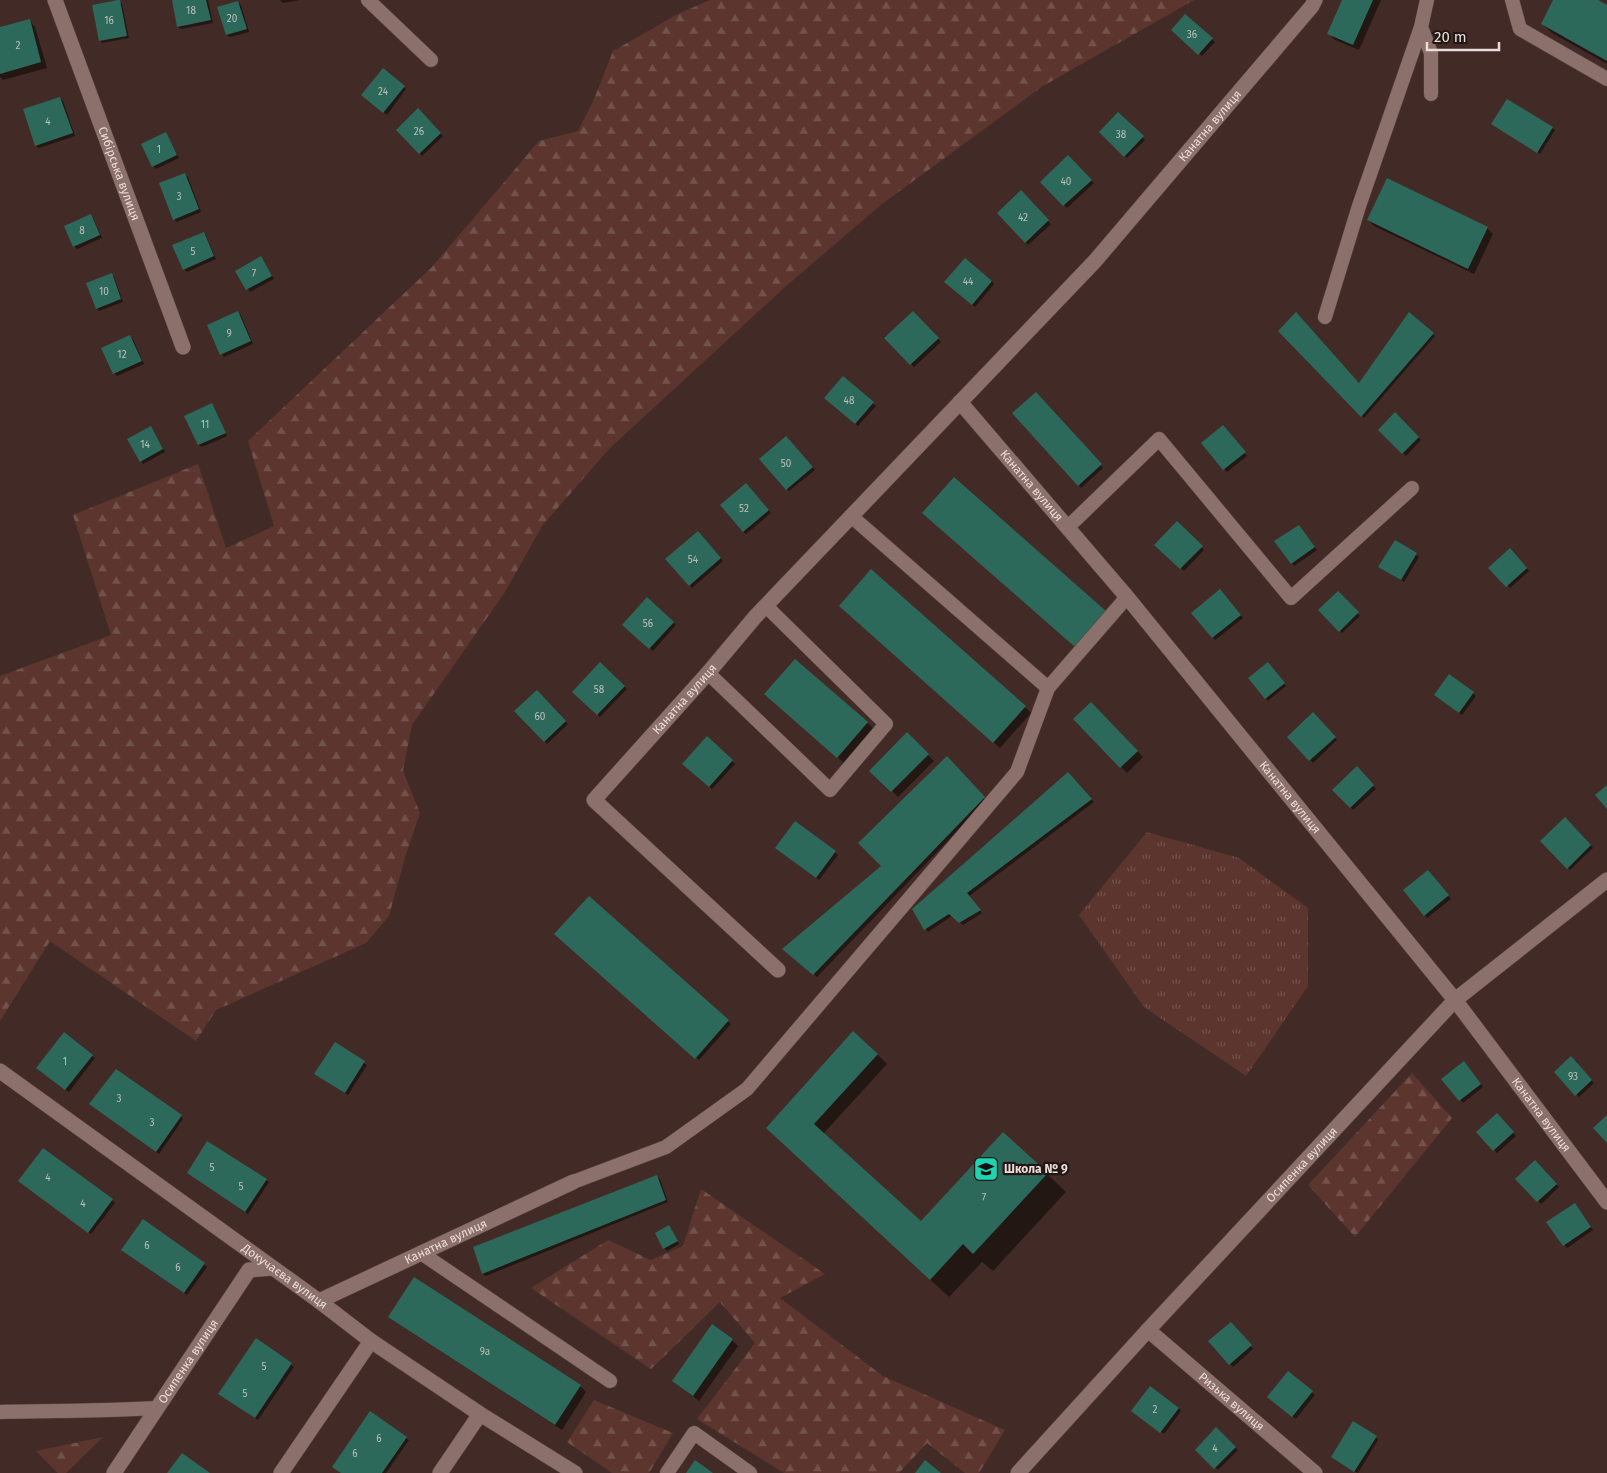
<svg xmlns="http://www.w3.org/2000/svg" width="1607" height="1473" font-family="'Fira Sans',sans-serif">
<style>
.grass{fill:url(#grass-tufts)}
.forest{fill:url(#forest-firs)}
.shadow{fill:#0007}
.building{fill:#2d695a}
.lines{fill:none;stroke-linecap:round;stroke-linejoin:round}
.lane-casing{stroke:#5b4744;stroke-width:15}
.street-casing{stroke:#5b4744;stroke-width:16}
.lane{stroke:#8b706b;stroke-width:14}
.street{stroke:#8b706b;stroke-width:15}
.labels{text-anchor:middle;stroke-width:4.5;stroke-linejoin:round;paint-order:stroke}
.number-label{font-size:10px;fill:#bcbfb9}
.street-label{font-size:12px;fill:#ecdcd9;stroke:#211715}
.poi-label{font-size:12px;font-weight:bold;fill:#ecdcd9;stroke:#211715;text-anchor:start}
</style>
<defs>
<pattern id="grass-tufts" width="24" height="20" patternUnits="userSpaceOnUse" patternTransform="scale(1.25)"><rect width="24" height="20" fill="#5b352e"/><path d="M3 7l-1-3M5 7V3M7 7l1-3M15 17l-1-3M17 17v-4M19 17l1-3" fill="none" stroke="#73524c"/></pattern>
<pattern id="forest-firs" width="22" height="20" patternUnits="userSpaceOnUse" patternTransform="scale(1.25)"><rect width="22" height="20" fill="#5b352e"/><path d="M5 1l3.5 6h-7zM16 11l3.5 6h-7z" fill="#73524c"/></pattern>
</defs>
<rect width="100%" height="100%" fill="#422b27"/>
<!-- grass -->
<path class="grass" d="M1147 832 1239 858 1308 908V986L1246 1076 1144 1007 1079 915Z"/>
<!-- forest -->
<path class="forest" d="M710 0H1194L1043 86 882 204 785 287 609 449 542 526 505 592 412 725 403 771 420 813 405 857 389 916 366 943 216 1010 196 1041 50 941 0 1021V676L111 635 73 515 198 464 226 548 274 526 248 441 432 267 539 141 578 131 594 99 613 51 678 14Z
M1412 1073 1452 1118 1355 1237 1308 1185Z
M701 1189 825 1274 780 1298 883 1376 1005 1430 979 1473H965L927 1443 899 1473H784L697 1419 755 1343 720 1302 651 1369 531 1288 608 1240 651 1260 683 1246Z
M594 1400 673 1433 649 1473H612L567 1442Z
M103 1437 66 1473H58L36 1451Z"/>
<!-- shadow -->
<path class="shadow" d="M173 0H208L213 23 181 29 178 27Z
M280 0H300L283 3Z
M1344 0H1381L1359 50 1335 40 1329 34Z
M1554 0H1596L1607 6V64L1552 33 1542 23Z
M119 1 122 4 129 38 102 43 100 41Z
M238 2 241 5 249 32 230 37 227 35Z
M1186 16 1215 42 1202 56 1173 30Z
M29 20 35 27 47 68 3 80 0 77V28Z
M404 87 406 89 387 115 365 98Z
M60 98 63 101 75 136 39 148 36 146 24 110Z
M418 110 443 136 422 156 398 130Z
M1118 114 1145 140 1127 158 1100 132Z
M1492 124 1552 128 1555 130 1540 154Z
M166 134 179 158 156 169 153 166Z
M1068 157 1094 183 1067 208 1041 182Z
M185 175 188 177 201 212 177 222 174 219Z
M1021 192 1051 224 1028 245 999 213Z
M91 215 93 218 102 238 77 249 74 246Z
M1368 220 1487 228 1493 234 1474 274 1374 226Z
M204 233 206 236 216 259 187 272 184 269Z
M261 258 274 279 250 292 237 271Z
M111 275 114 277 123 302 99 311 97 308Z
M992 281 994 284 975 307 949 284Z
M913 312 941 342 914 367 886 338Z
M238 313 241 315 253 344 224 357 222 354Z
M1280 331 1360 384 1433 334 1435 336 1364 418Z
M130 337 133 339 144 364 117 376 114 373Z
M843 378 876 406 858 426 826 398Z
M1036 393 1103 468 1081 488 1014 413Z
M211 404 214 407 227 436 202 447 199 445 186 416Z
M1395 414 1421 440 1406 456 1379 430Z
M151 427 165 452 143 464 141 461Z
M1226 429 1247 456 1227 472 1203 443Z
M789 440 815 470 789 491 761 459Z
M749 487 771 513 746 534 743 532Z
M1177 523 1204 550 1184 571 1156 545Z
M1301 529 1317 550 1294 566 1292 563Z
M701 535 723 561 692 588 690 585Z
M1396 541 1419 557 1404 582 1383 569Z
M1510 550 1529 571 1510 588 1490 568Z
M1223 593 1243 618 1215 640 1193 613Z
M1338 593 1360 616 1342 633 1320 611Z
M647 599 676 625 653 651 624 625Z
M846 612 1025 707 1031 713 1000 748Z
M795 660 874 729 844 763 772 700Z
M600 664 627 689 600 717 574 692Z
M1271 666 1286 686 1268 701 1266 698Z
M1450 676 1476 696 1462 715 1438 697Z
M537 692 568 724 547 744 516 711Z
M1091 704 1143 757 1127 773 1074 719Z
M1313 714 1337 740 1313 763 1288 737Z
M907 734 934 761 898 797 871 771Z
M707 738 735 764 712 789 684 764Z
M947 757 986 801 817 977 786 952 882 866Z
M1357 768 1376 789 1353 810 1334 790Z
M1068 774 1094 802 968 897 982 913 963 925 952 916 928 932 913 909Z
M1565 819 1593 848 1570 870 1542 841Z
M779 850 835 852 838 855 819 880Z
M1430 874 1451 899 1427 918 1425 915Z
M589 897 731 1024 699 1060 556 934Z
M335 1044 367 1065 348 1095 319 1076Z
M877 1054 887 1064 823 1134 921 1223 1047 1174 1066 1192 993 1271 982 1262 949 1297 767 1128Z
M92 1056 95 1058 69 1092 41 1070Z
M1571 1058 1594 1083 1579 1097 1555 1072Z
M1466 1065 1483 1087 1463 1103 1443 1079Z
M93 1106 181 1116 183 1119 159 1154Z
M1497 1115 1516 1136 1497 1153 1478 1132Z
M1535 1162 1559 1187 1541 1204 1517 1179Z
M188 1173 266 1180 269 1182 248 1214Z
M657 1177 660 1179 668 1202 486 1276 483 1274 475 1248Z
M22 1183 112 1200 115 1203 91 1234Z
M1577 1207 1593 1230 1567 1248 1548 1223Z
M143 1220 207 1267 187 1295 126 1253Z
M669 1227 679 1244 667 1251 664 1248Z
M414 1279 580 1386 586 1392 562 1430 396 1322 390 1316Z
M1231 1324 1253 1349 1233 1367 1230 1364Z
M256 1340 294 1367 258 1420 223 1396Z
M732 1340 738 1346 699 1401 673 1381Z
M1288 1373 1315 1395 1296 1419 1272 1399Z
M1179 1408 1181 1411 1164 1434 1136 1413Z
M371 1413 409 1440 386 1473H342Z
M1216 1429 1238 1450 1218 1470 1197 1450Z
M1376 1437 1378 1440 1358 1473 1335 1460Z"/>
<!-- building -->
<path class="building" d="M118 0H120L127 36 99 41 92 5Z
M172 0H206L211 20 177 27Z
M1342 0H1373L1353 45 1327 34Z
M1553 0H1598L1607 5V61L1541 24Z
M238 1 247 29 226 35 217 7Z
M1185 14 1213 38 1198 55 1171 30Z
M30 19 41 62 0 74V27Z
M383 68 405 86 383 113 361 95Z
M60 97 73 133 35 146 23 109Z
M1507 99 1553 127 1537 153 1491 124Z
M418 108 441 133 419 154 396 130Z
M1118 112 1144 136 1124 157 1099 132Z
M166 132 177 155 152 167 141 144Z
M1068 155 1092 180 1063 206 1040 182Z
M185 173 199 209 173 220 159 183Z
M1387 178 1488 227 1468 269 1367 220Z
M1021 190 1049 220 1025 243 997 213Z
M91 214 100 235 73 247 64 226Z
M204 232 214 256 183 270 172 245Z
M261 256 272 276 246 290 235 271Z
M965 258 992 281 972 305 944 282Z
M112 273 121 299 96 309 86 283Z
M238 311 251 341 220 355 207 325Z
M913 311 939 338 910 365 884 338Z
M1296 312 1359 383 1409 312 1434 333 1361 417 1278 331Z
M130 335 142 361 113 374 101 348Z
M843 376 874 402 855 424 824 398Z
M1036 392 1102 464 1078 486 1012 413Z
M212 403 226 433 198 445 184 416Z
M1395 412 1419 437 1402 454 1378 430Z
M1223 425 1246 452 1223 470 1201 443Z
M151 426 163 449 140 462 127 439Z
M786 436 813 467 786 490 759 459Z
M954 477 1107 612 1075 647 922 513Z
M746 483 769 510 743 532 720 505Z
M1177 521 1203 546 1180 569 1154 545Z
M1299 525 1315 547 1291 564 1274 541Z
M698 531 721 558 689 586 665 559Z
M1395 540 1417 553 1401 580 1378 567Z
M1510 548 1527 568 1506 587 1488 568Z
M871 569 1026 706 993 743 839 606Z
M1220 589 1241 615 1212 638 1191 613Z
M1338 591 1359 612 1339 632 1318 610Z
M647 597 674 622 649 649 622 625Z
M795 659 868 722 837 758 764 694Z
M600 662 625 686 597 715 572 692Z
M1268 662 1285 683 1265 699 1248 678Z
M1449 674 1474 692 1459 713 1434 695Z
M537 690 566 721 544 742 514 711Z
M1091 702 1138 751 1120 768 1073 719Z
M1313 712 1336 737 1309 761 1287 737Z
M907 732 929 754 891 792 869 771Z
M707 736 733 760 709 787 682 764Z
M947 756 985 797 813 975 782 949 881 866 858 843Z
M1357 766 1374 785 1350 808 1332 790Z
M1068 772 1092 799 967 893 981 910 959 923 949 914 924 930 912 909Z
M1607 785V809L1595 795Z
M1565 817 1591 845 1567 869 1540 841Z
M795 821 836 851 816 878 775 848Z
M1428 870 1449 895 1424 916 1403 890Z
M589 896 729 1020 695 1059 554 934Z
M853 1031 878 1054 814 1124 921 1221 1003 1132 1048 1173 973 1254 963 1244 930 1280 766 1128Z
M64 1032 93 1055 65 1090 36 1068Z
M335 1042 365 1061 345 1093 314 1074Z
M1571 1056 1592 1080 1575 1096 1554 1072Z
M1464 1061 1481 1084 1459 1101 1441 1079Z
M116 1069 182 1115 156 1152 89 1104Z
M1497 1113 1514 1132 1493 1151 1476 1132Z
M1607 1115V1143L1593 1128Z
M207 1141 267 1179 245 1212 187 1173Z
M43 1148 113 1199 88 1233 18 1181Z
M1535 1160 1557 1184 1537 1202 1515 1179Z
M657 1175 666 1200 482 1274 473 1247Z
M1575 1203 1591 1227 1563 1246 1546 1222Z
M143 1219 205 1263 184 1293 121 1250Z
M669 1225 678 1241 663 1249 655 1233Z
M414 1277 581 1385 555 1425 388 1317Z
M1231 1322 1252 1345 1229 1365 1208 1341Z
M712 1324 733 1339 693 1396 672 1381Z
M256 1338 292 1363 255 1418 218 1394Z
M1288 1371 1313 1391 1292 1417 1267 1397Z
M1150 1386 1179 1408 1160 1433 1131 1411Z
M370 1411 407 1437 382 1473H341L332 1467Z
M1353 1421 1377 1436 1354 1472 1331 1457Z
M1216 1427 1236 1447 1214 1469 1195 1450Z
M182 1453 210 1473H167Z
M695 1460 713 1473H686Z
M925 1460 941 1473H915Z"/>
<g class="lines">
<defs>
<path id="lane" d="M368 0 431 60
M1427 0 1421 27 1431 53V94
M1512 0 1520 29 1607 79
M1325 317 1359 206 1421 27
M1068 527 1159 439 1291 598 1412 488
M708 673 830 790 886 724 766 606
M1048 688 1127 597
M573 1182 666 1147 747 1089 1017 772 1048 688 851 516
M421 1253 610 1381
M0 1412C52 1411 105 1411 157 1408
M667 1473 694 1433 750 1473"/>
<g id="street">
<path id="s1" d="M55 0 183 347"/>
<path id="s2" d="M960 402 1127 597 1455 1000 1607 1202"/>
<path id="s3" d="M778 970 594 800 708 673 755 617 1095 261 1312 6 1315 0"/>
<path id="s4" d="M0 1071 319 1301 371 1341 480 1414 575 1473"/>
<path id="s5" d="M319 1301 573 1182"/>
<path id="s6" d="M1148 1330 1315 1473"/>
<path id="s7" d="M114 1473 249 1270 273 1268"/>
<path d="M281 1473 371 1341"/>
<path d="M440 1473 480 1414"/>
<path id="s8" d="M1018 1473 1148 1330 1455 1000 1607 880"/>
</g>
</defs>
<!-- lane casing -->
<use href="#lane" class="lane-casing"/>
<!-- street casing -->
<use href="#street" class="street-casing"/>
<!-- lane -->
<use href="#lane" class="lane"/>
<!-- street -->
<use href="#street" class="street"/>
</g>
<!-- icons -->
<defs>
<symbol id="school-square" viewBox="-11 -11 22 22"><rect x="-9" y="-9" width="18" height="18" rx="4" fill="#1ed5b1" stroke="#211715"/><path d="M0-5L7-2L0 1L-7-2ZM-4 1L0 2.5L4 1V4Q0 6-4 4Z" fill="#111"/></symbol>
</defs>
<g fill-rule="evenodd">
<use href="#school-square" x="972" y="1155" width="28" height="28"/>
</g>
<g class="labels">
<!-- number labels -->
<g class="number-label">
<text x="191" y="14">18</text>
<text x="232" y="22">20</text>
<text x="109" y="24">16</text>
<text x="1192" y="38">36</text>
<text x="18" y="49">2</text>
<text x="383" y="95">24</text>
<text x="48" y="125">4</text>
<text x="419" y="135">26</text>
<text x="1121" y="138">38</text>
<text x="159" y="153">1</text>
<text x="1066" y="185">40</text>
<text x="179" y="200">3</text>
<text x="1023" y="221">42</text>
<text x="82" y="234">8</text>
<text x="193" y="255">5</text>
<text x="254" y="277">7</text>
<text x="968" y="285">44</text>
<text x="104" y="295">10</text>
<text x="229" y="337">9</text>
<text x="122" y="358">12</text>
<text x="849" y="404">48</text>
<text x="205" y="428">11</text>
<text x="145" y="448">14</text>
<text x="786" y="467">50</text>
<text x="744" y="512">52</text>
<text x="693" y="563">54</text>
<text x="648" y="627">56</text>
<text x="599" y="693">58</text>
<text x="540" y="720">60</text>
<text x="65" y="1065">1</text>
<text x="1573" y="1080">93</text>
<text x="119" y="1102">3</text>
<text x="152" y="1126">3</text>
<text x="212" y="1171">5</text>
<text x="48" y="1181">4</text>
<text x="241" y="1190">5</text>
<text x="984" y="1201">7</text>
<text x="83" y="1207">4</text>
<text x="147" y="1249">6</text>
<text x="178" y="1271">6</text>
<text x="485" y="1355">9а</text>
<text x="264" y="1370">5</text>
<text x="245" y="1397">5</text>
<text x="1155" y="1413">2</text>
<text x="379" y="1442">6</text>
<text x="1215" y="1452">4</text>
<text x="355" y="1457">6</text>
</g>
<!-- street labels -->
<g class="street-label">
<text dy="4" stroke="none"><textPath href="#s3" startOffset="1164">Канатна вулиця</textPath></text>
<text dy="4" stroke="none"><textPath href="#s1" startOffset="185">Сибірська вулиця</textPath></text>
<text dy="4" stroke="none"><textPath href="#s2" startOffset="110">Канатна вулиця</textPath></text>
<text dy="4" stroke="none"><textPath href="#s3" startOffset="386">Канатна вулиця</textPath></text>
<text dy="4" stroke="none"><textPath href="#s2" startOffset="515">Канатна вулиця</textPath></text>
<text dy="4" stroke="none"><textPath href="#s2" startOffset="920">Канатна вулиця</textPath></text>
<text dy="4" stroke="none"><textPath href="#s8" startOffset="419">Осипенка вулиця</textPath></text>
<text dy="4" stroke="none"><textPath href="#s5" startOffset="140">Канатна вулиця</textPath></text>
<text dy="4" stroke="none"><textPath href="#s4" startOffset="351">Докучаєва вулиця</textPath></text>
<text dy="4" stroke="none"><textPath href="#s7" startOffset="134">Осипенка вулиця</textPath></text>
<text dy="4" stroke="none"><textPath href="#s6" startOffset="110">Ризька вулиця</textPath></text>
</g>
<!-- poi labels -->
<g class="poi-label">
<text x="1004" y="1173">Школа № 9</text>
</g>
</g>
<!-- scale -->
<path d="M1427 42v8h72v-8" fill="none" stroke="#ecdcd9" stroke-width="2.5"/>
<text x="1434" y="42" font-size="15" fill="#ecdcd9" stroke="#211715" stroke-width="4" paint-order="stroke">20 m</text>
</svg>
